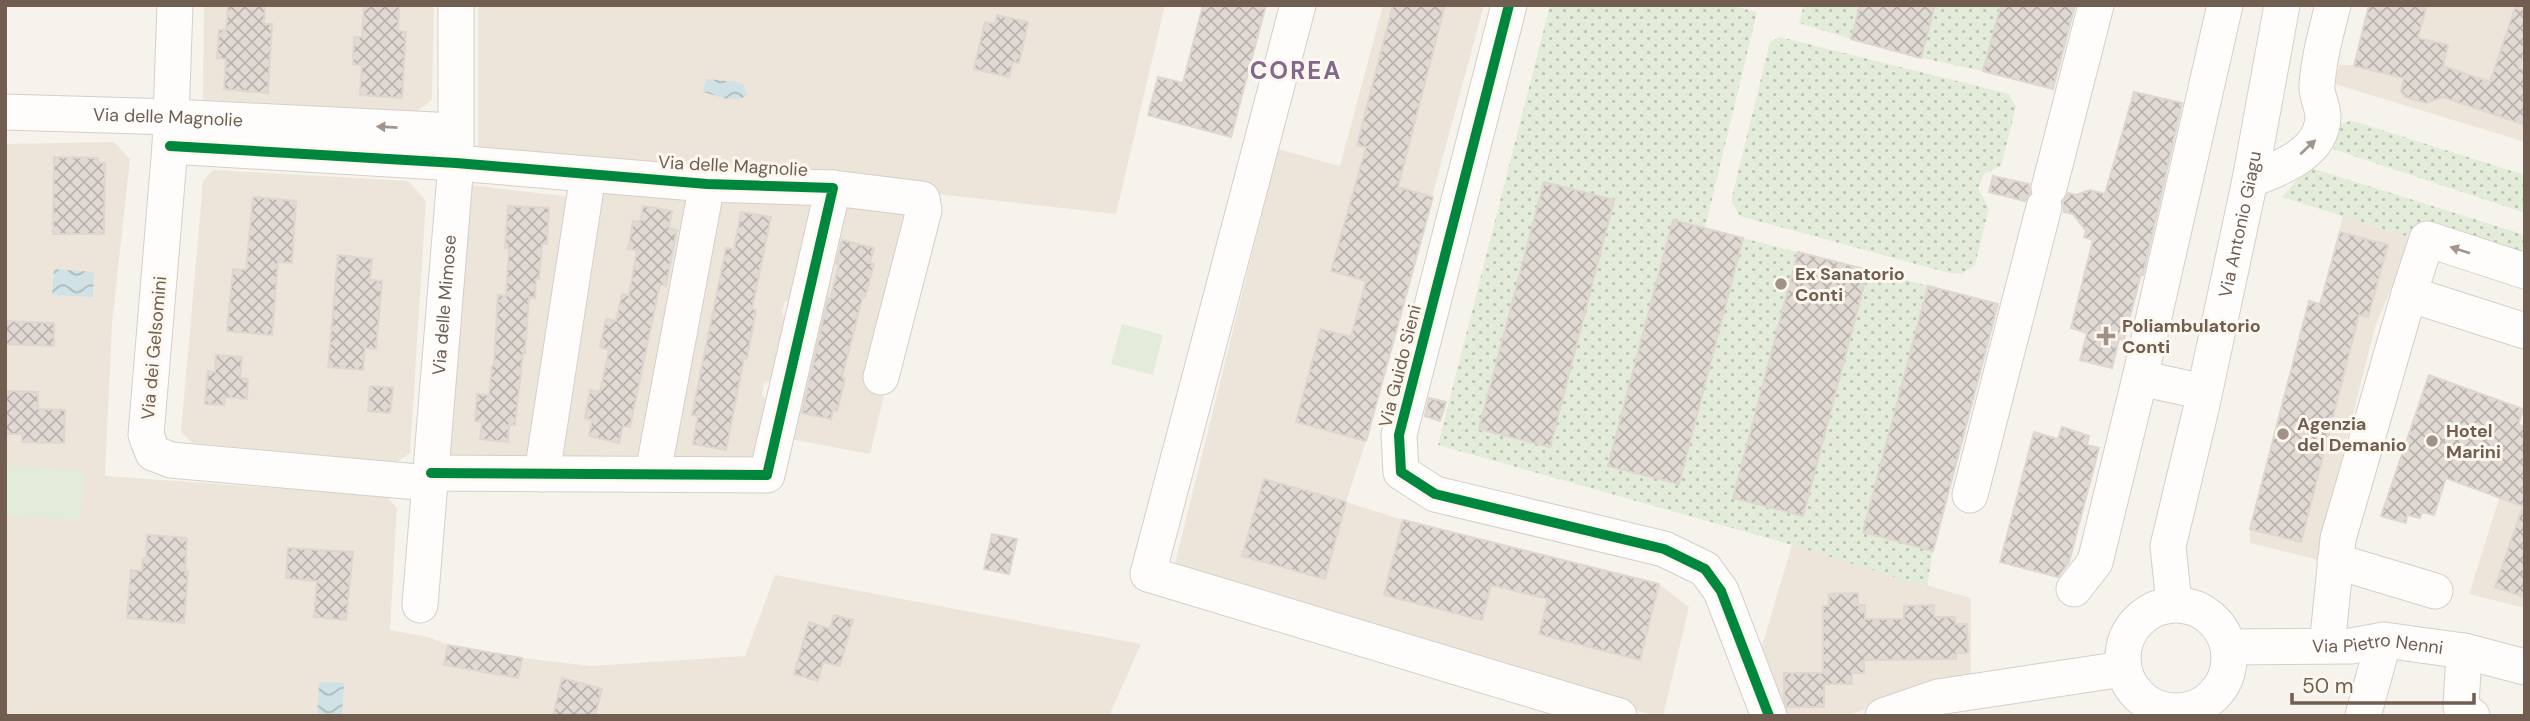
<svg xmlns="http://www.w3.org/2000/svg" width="2530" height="721" font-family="'DM Sans',sans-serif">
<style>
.residential{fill:#ede5da}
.grass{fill:url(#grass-dots);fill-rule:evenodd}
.park{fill:#e3ecd9}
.water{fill:url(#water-waves)}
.building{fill:url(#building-cross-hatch);stroke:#ded7d0;stroke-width:2}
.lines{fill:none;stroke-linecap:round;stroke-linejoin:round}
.minor-casing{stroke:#d4cfca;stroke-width:37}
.minor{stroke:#fefdfc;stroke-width:35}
.cycleway-casing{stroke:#fdf8ef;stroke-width:15}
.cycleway{stroke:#00873e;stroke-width:10}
.oneway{fill:#a2968c}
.poi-dot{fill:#a09287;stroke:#fdf8ef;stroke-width:2.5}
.labels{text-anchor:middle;stroke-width:6;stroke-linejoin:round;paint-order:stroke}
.street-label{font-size:18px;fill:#715e50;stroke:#fdf8ef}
.poi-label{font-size:18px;font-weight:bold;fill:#715e50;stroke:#fdf8ef;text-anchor:start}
.district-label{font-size:24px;font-weight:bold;letter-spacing:2px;fill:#83688d;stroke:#fdf8ef}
</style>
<defs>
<pattern id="grass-dots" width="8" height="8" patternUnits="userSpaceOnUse" patternTransform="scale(1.75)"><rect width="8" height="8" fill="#e3ecd9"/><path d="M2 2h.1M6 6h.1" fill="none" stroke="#bcc2b2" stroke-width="1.8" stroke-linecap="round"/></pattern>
<pattern id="water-waves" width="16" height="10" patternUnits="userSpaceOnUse" patternTransform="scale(1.75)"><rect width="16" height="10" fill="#d0e2e5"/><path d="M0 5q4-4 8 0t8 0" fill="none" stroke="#adbabc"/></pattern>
<pattern id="building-cross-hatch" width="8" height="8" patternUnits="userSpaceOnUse" patternTransform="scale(1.75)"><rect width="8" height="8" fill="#e1dad4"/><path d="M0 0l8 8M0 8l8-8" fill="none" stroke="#bbb4ae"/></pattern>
</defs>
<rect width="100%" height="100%" fill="#f6f3ed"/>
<!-- residential -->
<path class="residential" d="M204 5H434L432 100 416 112 203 100Z
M478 5H1165L1116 214 927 193 478 154Z
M1383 5H1484L1366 441 1346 502 1403 520 1659 584 1689 607 1663 716H1656L1173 572 1278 149 1340 166Z
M2369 5H2525V142L2335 84 2339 65H2354Z
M114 142 130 159 112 324 105 476 386 496 397 508 390 630 428 637 448 645 522 658 591 666 745 656 775 575 1141 644 1109 716H5V144Z
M213 170 408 181 426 201 410 453 397 462 192 443 181 432 203 181Z
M471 185 571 197 537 458 446 467Z
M599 191 690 198 643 456 633 464 556 456Z
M719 196 808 199 816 210 794 299 785 301 784 305 782 312 788 327 773 380 764 382 762 395 767 401 750 467H665Z
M837 202 902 206 914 216 885 391 870 454 784 438Z
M2343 216 2412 238 2375 327 2327 517 2323 561 2250 543V529L2309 301 2320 304Z
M2525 417V608L2469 594Z
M1792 545 1971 598V675L1845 716H1775L1756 666Z"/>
<!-- grass -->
<path class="grass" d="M1550 5H1729L1757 12 1705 228 1673 220 1609 466 1679 484 1743 238 1798 252 1733 498 1803 516 1868 270 1928 286 1863 532 1933 551 1927 587 1792 545 1438 445ZM1614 200 1550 447 1480 429Z
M1804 5H1860L1851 39 1799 23Z
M1935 5H2001L1983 71 1921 58Z
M1780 37 2009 94 2016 107 2001 166 1984 174 1978 189 1989 208 1975 265 1962 274 1949 273 1740 216 1731 201 1770 42Z
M2353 121 2525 175V213L2333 149 2330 138C2336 126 2340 122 2353 121Z
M2308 167 2525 235V259L2417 224 2412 238 2282 197Z"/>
<!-- park -->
<path class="park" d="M1122 324 1163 335 1153 375 1111 364Z
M5 465 85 471 81 521 5 515Z"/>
<!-- water -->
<path class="water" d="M706 79 738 82 743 84 747 94C737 106 716 95 703 92Z
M54 269 94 272 93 297 52 295Z
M319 682 344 683 342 716H317Z"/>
<!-- building -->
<path class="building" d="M228 5H265L264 24H272L268 93 224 89 226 59 217 58 219 30H226Z
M364 5H399L398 31 406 32 402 98 360 95 362 65 353 64 354 37H362Z
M1203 5H1266L1231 137 1148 115 1158 77 1183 83Z
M1393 5H1445L1398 187 1433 197 1366 441 1296 422 1321 329 1351 337 1366 281 1331 271 1366 147 1357 145Z
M1860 5H1935L1921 58 1851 39Z
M2001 5H2075L2053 89 1983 71Z
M2369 5H2427L2418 38 2448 45 2443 66 2490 82 2516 5H2525V51L2519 68 2525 70V125L2443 97 2426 103 2406 97 2401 92 2404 78 2354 66Z
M997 15 1028 22 1019 63 1013 62 1009 77 974 69 985 22 995 24Z
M2134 92 2182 103 2143 275 2141 274 2124 340 2119 339 2112 368 2080 360 2087 333 2071 328 2093 240 2084 237 2086 231 2073 214 2064 212 2063 202 2068 193 2076 195 2090 190 2105 194Z
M54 157 98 158V163H105L104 234H53Z
M1993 176 2029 184 2030 193 2025 201 1989 192Z
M1544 182 1614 200 1550 447 1479 429Z
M253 197 296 201 292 263 278 262 272 335 227 331 233 269 246 270Z
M508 206 549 208 547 244H542L539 279H536L535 298 529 297 525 353H523L515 425H509L508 442 480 439 482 422 475 421 477 394 489 395 492 366H494L498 295 506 296 509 248H505Z
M643 206 672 211 669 228 677 230 666 286 660 284 630 427 623 426 619 443 589 436 592 420 585 418 590 390 600 392 609 350 600 347 606 319 616 321 622 294 629 295 637 250 628 249 633 221 640 222Z
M741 212 771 217 752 309 756 310 747 359 744 358 726 450 693 444 698 416 692 415 726 248 734 249Z
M1673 220 1743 238 1679 484 1608 466Z
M2340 232 2388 245 2368 317 2359 315 2301 542 2250 529 2309 301 2320 304Z
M842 240 874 248 870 263 874 264 865 297 863 296 842 377 845 378 837 411 833 410 831 419 802 413 828 298 830 299 839 264H836Z
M1798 252 1868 270 1803 516 1733 498Z
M338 255 372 259 370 280 382 281 376 349 365 348 363 370 328 367Z
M1928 286 1998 304 1933 551 1863 532Z
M5 321 54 323V346L5 344Z
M216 355 242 357 240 378 248 379 247 399 225 397 224 405 205 404 208 371 215 372Z
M2429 375 2523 409 2518 425 2525 426V507L2446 478 2434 515 2422 512 2420 518 2407 515 2406 523 2381 516Z
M370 386 393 388 390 413 368 411Z
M5 391 38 392V409L65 410 64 443 22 442V434H5Z
M1429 398 1446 402 1440 421 1425 416Z
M2062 427 2089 436 2087 445 2099 448 2069 562 2058 577 2000 562 2034 432 2058 439Z
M1264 479 1346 502 1325 579 1242 556Z
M2522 509 2525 510V597L2495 587Z
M1403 520 1659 584 1640 660 1539 634 1548 599 1491 585 1482 620 1384 595Z
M992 534 1017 539 1009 574 984 569Z
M147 535 187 538 185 571H188L184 623 127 618 131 570 142 571 143 558H146Z
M288 548 353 552 346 620 314 617 317 581 286 578Z
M1858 593V605H1865V619H1904V606L1934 605V617H1955V624H1967L1968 653H1956V659L1864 660V673H1852V684H1824V707H1787L1784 699V673H1823V606H1829V594Z
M834 615 853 620 840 666 823 662 818 681 794 674 809 622 830 629Z
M448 645 522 658 518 678 444 665Z
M562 678 602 689 595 716H553Z"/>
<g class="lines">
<defs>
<g id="minor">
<path d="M175 5 170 146 146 435 153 453 171 460 429 483"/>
<path d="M1298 5 1148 574 1619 716"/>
<path d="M1509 5 1399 435 1401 472 1435 494 1664 549 1705 569 1721 591 1769 716"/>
<path id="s1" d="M5 112 172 117 455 131"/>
<path d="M170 146 456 163 707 184 833 188 767 475 431 473"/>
<path d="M2250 180C2278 169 2322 154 2323 117 2323 106 2316 96 2317 85 2319 58 2326 32 2333 5"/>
<path d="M833 188 922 199 924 210 881 377"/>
<path d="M2049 188 2096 5"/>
<path d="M2525 271 2427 239 2409 294 2525 331"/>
<path d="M2140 378 2204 392"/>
<path d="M653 473 707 184"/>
<path d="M542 474 588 175"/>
<path d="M1970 495 2044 207"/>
<path d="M2335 561 2435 591"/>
<path d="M2074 589 2095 562 2140 378 2225 5"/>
<path id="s2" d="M2174 604 2168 546 2201 409 2250 180 2282 5"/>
<circle cx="2176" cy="658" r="53"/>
<path id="s3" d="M420 605 456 163V5"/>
<path d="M2327 646 2338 539 2409 294"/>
<path id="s4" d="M2228 647 2351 646 2384 640 2464 651 2525 667"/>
<path d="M2464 651 2461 707 2472 716"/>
<path d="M1883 716 1938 697 2123 669"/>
<path d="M2363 716 2384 640"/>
</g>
</defs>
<!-- minor casing -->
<use href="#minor" class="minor-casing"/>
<!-- minor -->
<use href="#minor" class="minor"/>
<defs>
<path id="cycleway" d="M1509 5 1399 435 1401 472 1435 494 1664 549 1705 569 1721 591 1769 716
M170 146 456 163 707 184 833 188 767 475 431 473"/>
</defs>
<!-- cycleway casing -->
<use href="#cycleway" class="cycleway-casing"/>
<!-- cycleway -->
<use href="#cycleway" class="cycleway"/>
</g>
<!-- one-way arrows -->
<defs><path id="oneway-solid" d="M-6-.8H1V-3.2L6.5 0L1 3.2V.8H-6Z" transform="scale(1.75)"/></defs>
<g class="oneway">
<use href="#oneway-solid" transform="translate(387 127) rotate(-177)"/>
<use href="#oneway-solid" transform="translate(2308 147) rotate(-43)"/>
<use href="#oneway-solid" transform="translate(2460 250) rotate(-162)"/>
</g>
<!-- markers -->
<g class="poi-dot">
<circle cx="1781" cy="284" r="7"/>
<path d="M2102.5 325.5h7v7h7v7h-7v7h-7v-7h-7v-7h7z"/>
<circle cx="2283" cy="434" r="7"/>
<circle cx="2432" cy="441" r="7"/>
</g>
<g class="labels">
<!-- street labels -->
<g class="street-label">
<text dy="6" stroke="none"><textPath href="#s1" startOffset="163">Via delle Magnolie</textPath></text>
<text transform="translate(733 166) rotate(3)" y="6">Via delle Magnolie</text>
<text dy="6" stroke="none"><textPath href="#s2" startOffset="388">Via Antonio Giagu</textPath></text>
<text dy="6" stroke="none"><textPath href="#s3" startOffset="301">Via delle Mimose</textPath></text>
<text transform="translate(154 348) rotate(-85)" y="6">Via dei Gelsomini</text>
<text transform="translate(1400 366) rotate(-76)" y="6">Via Guido Sieni</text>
<text dy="6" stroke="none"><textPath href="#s4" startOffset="150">Via Pietro Nenni</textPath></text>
</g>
<!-- poi labels -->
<g class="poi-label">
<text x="1795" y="280">Ex Sanatorio<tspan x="1795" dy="21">Conti</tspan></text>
<text x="2122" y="332">Poliambulatorio<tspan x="2122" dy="21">Conti</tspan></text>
<text x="2297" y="430">Agenzia<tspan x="2297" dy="21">del Demanio</tspan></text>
<text x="2446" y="437">Hotel<tspan x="2446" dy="21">Marini</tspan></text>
</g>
<!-- district labels -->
<g class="district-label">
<text x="1296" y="79">COREA</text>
</g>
</g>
<!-- border -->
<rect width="2530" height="721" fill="none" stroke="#715e50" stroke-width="14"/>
<!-- scale -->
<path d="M2292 693v10h182v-10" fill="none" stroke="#715e50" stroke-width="3.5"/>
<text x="2302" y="693" font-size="21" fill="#715e50" stroke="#fdf8ef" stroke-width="5" paint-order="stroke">50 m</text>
</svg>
